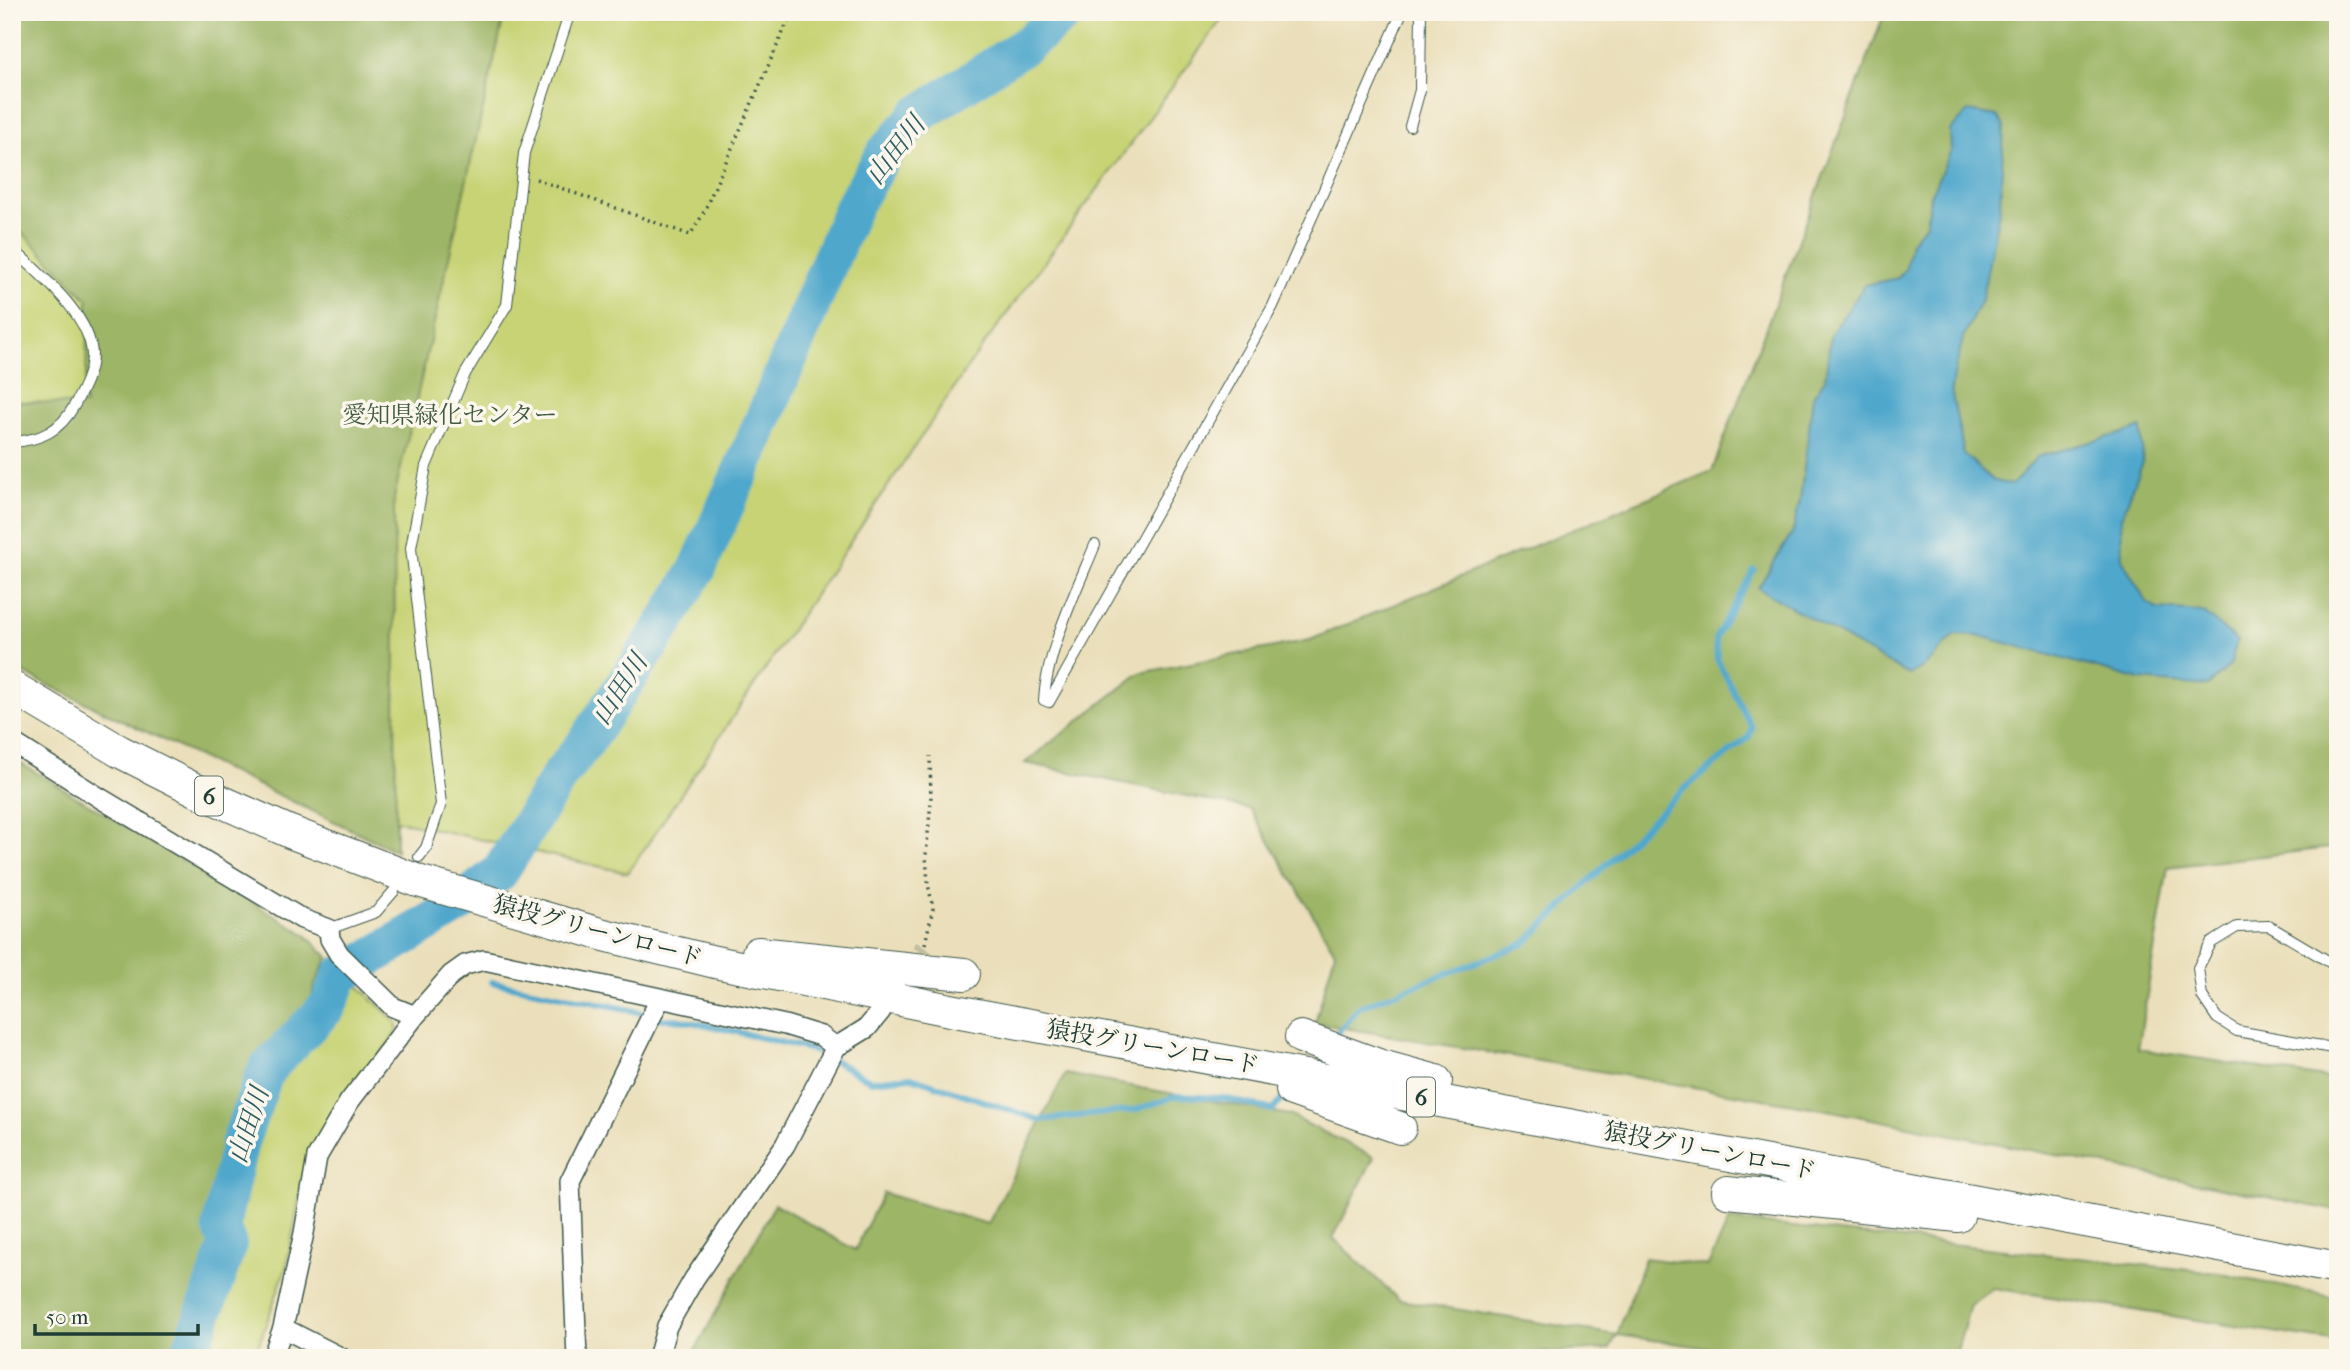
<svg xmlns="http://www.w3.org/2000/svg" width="2350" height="1370" font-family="'IM FELL French Canon','Noto Serif JP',serif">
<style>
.green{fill:#c7d375;stroke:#738854;stroke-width:2}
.forest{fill:#9db566;stroke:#5e794d;stroke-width:2}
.water{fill:#4fa7cc;stroke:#377280;stroke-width:2}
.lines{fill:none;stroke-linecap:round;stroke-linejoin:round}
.stream{stroke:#4fa7cc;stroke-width:6}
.river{stroke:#4fa7cc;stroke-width:38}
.street-tunnel{stroke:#c1bf9f;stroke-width:19;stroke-dasharray:19 10;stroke-linecap:butt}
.lane-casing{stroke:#3d5548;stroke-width:12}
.street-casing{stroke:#3d5548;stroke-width:22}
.primary-casing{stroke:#3d5548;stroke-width:34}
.path{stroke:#3d5548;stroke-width:3.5;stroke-dasharray:2 5;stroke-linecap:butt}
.lane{stroke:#fff;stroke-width:10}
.street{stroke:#fff;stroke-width:19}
.primary{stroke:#fff;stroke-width:32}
.labels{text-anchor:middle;stroke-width:7;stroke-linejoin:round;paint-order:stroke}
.shield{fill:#fbf7ec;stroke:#61756b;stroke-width:2}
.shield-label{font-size:23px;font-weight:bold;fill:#1f3d34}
.park-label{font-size:24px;fill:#415b41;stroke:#fbf7ec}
.street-label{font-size:24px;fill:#1f3d34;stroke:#fbf7ec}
.water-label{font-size:26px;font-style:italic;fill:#2d5d62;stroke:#fbf7ec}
</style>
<rect width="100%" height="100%" fill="#fbf7ec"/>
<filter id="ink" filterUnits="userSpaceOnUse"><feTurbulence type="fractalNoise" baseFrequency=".0143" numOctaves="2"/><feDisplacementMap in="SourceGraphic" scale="14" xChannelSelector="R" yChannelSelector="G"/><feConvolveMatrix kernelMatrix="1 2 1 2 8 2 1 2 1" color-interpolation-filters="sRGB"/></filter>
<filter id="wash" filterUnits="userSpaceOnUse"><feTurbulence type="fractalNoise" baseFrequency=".00686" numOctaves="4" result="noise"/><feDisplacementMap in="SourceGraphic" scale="28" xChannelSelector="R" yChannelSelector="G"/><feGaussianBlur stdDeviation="1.57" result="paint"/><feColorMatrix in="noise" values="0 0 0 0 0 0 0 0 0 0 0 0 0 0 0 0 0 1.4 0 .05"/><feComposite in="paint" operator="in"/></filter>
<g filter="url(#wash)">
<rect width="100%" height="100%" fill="#eadfba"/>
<!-- green -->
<path class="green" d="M12 12H1227L970 364 628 873 360 812 12 628Z
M328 957 397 1023V1031L307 1159 286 1268 254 1358H12V982Z"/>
<!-- forest -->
<path class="forest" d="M12 12H505L394 498 396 851 27 675 12 663V401L85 405 88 300 12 222Z
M1885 12H2338V847L2168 867 2138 1049 2338 1080V1211L1817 1108 1315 1023 1335 952 1250 809 1025 763 1140 673 1310 640 1712 471Z
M12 758 305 934 328 957 315 984 312 996 315 1001 267 1055 235 1130 224 1196 217 1210 214 1225 222 1248 211 1266 180 1358H12Z
M1065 1074 1289 1115 1374 1157 1333 1238 1399 1300 1617 1335 1645 1258 1708 1266 1729 1220 2217 1273 2338 1298V1342L1993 1288 1970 1305 1955 1358H1762L1758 1355 1617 1335 1609 1349 1443 1358H691L775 1204 855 1250 883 1193 988 1224Z"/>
<!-- water -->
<path class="water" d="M1968 111 1997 116 2004 126 2000 207 1982 298 1963 338 1951 389 1964 454 1992 480 2012 485 2037 457 2141 428 2143 462 2121 518 2122 559 2147 603 2157 609 2203 612 2237 641 2230 665 2208 686 2140 680 1981 636 1955 635 1926 665 1909 675 1758 588 1793 531 1800 500 1813 396 1825 379 1831 334 1865 285 1898 278 1906 268 1911 242 1926 224 1931 194 1951 151 1950 131Z"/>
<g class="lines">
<!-- stream -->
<path class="stream" d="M492 982 627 1009 663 1019H675L712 1026 805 1048 820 1053 871 1081 911 1077 1040 1120 1135 1110 1177 1096 1223 1098 1273 1110 1286 1094
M1333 1038 1359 1007 1524 944 1685 788 1749 737 1752 728 1717 659 1716 644V637L1754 570"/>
<!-- river -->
<path class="river" d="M188 1358 228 1245 221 1226 240 1142 266 1070 328 1006 341 975 454 908 500 872 560 775 586 742 665 623 697 570 750 451 854 204 886 151 918 115 1027 44 1067 12"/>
</g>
</g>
<g filter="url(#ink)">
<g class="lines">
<!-- street-tunnel -->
<path class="street-tunnel" d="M905 976 924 947"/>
<defs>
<path id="lane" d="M1410 126 1420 90 1421 12
M12 248C39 274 91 315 92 355 92 373 82 391 74 406 60 431 41 440 12 442
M1095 545C1076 591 1047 651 1044 700L1049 702 1273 306 1402 12
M419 857 426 848 441 804 411 548 426 466 465 374 507 305 524 153 570 12
M329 929 376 912 394 891
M2338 967 2269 926 2237 927 2211 943 2198 968 2202 996 2217 1018 2237 1031 2338 1049"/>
<path id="street" d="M12 742 100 798 302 919 329 929 330 939 339 954 393 1007 415 1016
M283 1328 342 1358
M272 1358 283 1328 304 1233 317 1157 349 1102 415 1016 451 975 465 965 484 960 785 1025 821 1036 836 1047
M577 1358 570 1181 660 999
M658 1358 667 1326 694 1279 785 1145 836 1047 867 1028 881 1011"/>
<path id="primary" d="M12 687 119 751 200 792 290 832 418 881 604 935 715 962 950 1010 2338 1268
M758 953 964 974
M1301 1037 1381 1066 1436 1081
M1292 1090 1400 1128
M1728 1192 1958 1216"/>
</defs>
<!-- lane casing -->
<use href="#lane" class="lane-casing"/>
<!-- street casing -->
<use href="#street" class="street-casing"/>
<!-- primary casing -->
<use href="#primary" class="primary-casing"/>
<!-- path -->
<path class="path" d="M536 179 690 235 702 216 792 12
M925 944 933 908 928 884 926 855 931 801 930 756"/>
<!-- lane -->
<use href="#lane" class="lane"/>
<!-- street -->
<use href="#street" class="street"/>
<!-- primary -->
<use href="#primary" class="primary"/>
</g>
</g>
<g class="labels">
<!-- shield labels -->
<g class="shield">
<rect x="195" y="776.5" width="28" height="39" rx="5"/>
<rect x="1407" y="1077.5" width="28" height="39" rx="5"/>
</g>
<g class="shield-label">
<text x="209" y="804">6</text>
<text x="1421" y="1105">6</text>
</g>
<!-- park labels -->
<g class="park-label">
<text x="450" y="423">愛知県緑化センター</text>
</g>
<!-- street labels -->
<g class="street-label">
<text transform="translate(598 931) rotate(15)" y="8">猿投グリーンロード</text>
<text transform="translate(1153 1047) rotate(10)" y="8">猿投グリーンロード</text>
<text transform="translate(1710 1151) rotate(11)" y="8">猿投グリーンロード</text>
</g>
<!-- water labels -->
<g class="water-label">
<text transform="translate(895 150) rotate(-52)" y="9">山田川</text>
<text transform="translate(619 689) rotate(-57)" y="9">山田川</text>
<text transform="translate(248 1125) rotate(-72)" y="9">山田川</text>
</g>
</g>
<!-- margin -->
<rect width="2350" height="1370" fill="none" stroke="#fbf7ec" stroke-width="42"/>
<!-- scale -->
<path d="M35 1324v10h163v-10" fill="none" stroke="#1f3d34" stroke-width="3.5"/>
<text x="46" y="1324" font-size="21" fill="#1f3d34" stroke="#fbf7ec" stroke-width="5" paint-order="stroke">50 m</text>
</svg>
